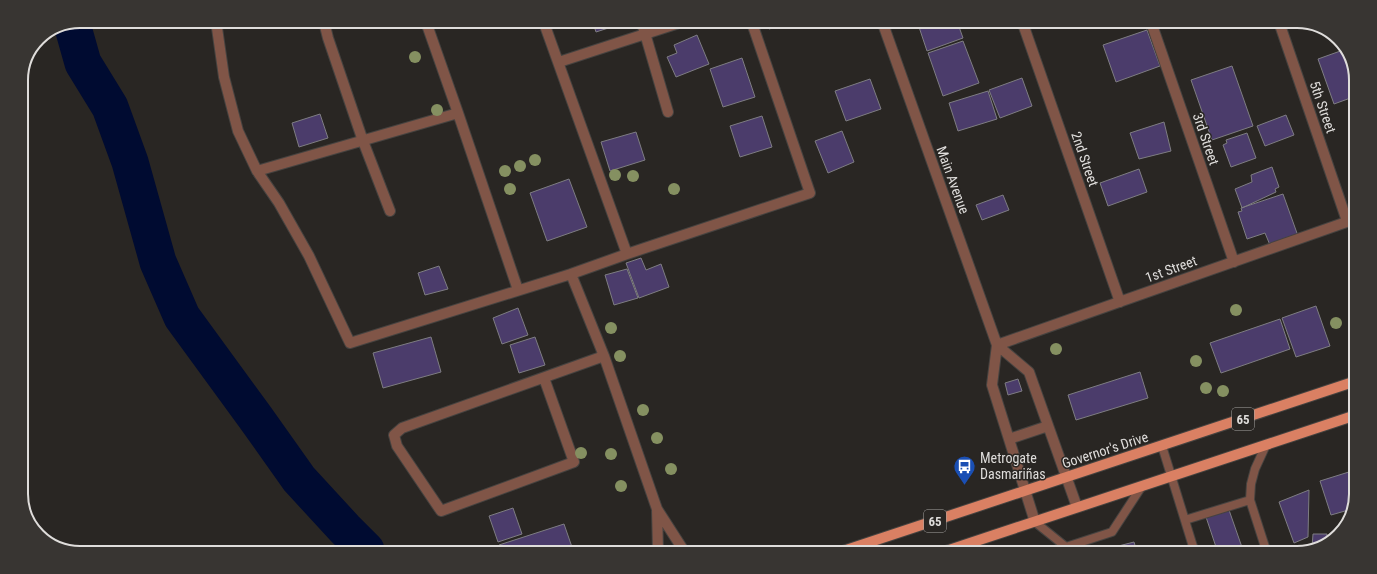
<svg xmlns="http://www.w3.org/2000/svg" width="1377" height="574" font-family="'Roboto Condensed',sans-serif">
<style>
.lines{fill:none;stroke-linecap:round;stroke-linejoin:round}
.river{stroke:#000b31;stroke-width:37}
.building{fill:#4b3c6b;stroke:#7e7d82}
.lane-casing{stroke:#464340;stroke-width:10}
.street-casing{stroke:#464340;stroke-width:12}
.primary-casing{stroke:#464340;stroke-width:12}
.lane{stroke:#805547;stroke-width:8}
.street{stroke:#805547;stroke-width:10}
.primary{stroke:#da8063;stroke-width:10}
.tree{fill:#859061}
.labels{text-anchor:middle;stroke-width:3;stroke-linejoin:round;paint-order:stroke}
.shield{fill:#292623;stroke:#a8a6a4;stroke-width:1}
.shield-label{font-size:13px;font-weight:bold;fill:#dfdddb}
.street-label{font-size:14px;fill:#dfdddb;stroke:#292623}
.poi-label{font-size:14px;fill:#dfdddb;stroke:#292623;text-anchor:start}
.rim{fill:none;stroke:#dfdddb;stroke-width:2}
</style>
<rect width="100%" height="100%" fill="#292623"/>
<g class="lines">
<!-- river -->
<path class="river" d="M72 24 83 63 110 107 130 162 158 262 182 317 255 417 299 479 345 529 366 550"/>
</g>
<!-- building -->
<path class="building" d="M593 23H624L596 32Z
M767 23 787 24 769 29Z
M918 24H958L963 38 927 51Z
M1147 30 1160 66 1116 82 1103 45Z
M697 35 709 64 676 77 667 57 677 53 674 45Z
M963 41 979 83 943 96 928 53Z
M1346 49 1356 76V96L1334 104 1318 59Z
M742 58 755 97 723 107 710 69Z
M1232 66 1253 126 1212 140 1191 80Z
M1022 78 1032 106 1000 118 989 90Z
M870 79 881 109 846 121 835 91Z
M988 91 997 119 958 131 949 103Z
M320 114 328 138 299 147 292 123Z
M1286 115 1294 135 1265 146 1257 126Z
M762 116 772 147 740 157 730 126Z
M1164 122 1171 151 1139 159 1130 133Z
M842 131 854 162 828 173 815 141Z
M636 132 645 160 610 171 601 142Z
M1247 133 1256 158 1231 167 1223 145 1227 143 1226 140Z
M1272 167 1279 187 1275 189 1276 192 1242 208 1235 189 1252 182 1251 175Z
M1139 169 1147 192 1108 206 1100 183Z
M569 179 587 227 547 241 530 193Z
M1283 194 1298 236 1270 245 1265 233 1247 239 1238 212 1242 211 1241 208Z
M1003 195 1009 210 982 220 976 205Z
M641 258 646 270 661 264 669 287 639 298 626 263Z
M439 266 448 289 425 295 418 273Z
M627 269 638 298 614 305 605 275Z
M1316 306 1330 346 1296 357 1282 318Z
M518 308 528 335 502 344 493 318Z
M1280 319 1290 349 1221 373 1210 343Z
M431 337 441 372 383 388 373 353Z
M535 337 545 365 519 373 510 345Z
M1140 372 1148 398 1076 420 1068 395Z
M1018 379 1022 391 1008 395 1005 383Z
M1352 471V509L1331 515 1320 481Z
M1309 490 1308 537 1294 543 1279 502Z
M513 508 522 534 498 542 489 516Z
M1229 510 1244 553H1218L1206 517Z
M564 524 573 550H501L499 545Z
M1313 534H1327V544L1312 548Z
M1134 542 1137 552H1093H1095Z"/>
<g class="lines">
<defs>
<path id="lane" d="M1266 445 1255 469 1251 484 1250 500 1267 553
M1162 446 1195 553
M1185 520 1250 500
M1035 522 1066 547 1112 532 1142 486"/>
<path id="street" d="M216 21 224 77 238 131 257 171 279 203 309 256 350 343 571 274 627 254 810 193 752 23
M324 22 328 38 363 141 390 211
M426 22 458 113 518 290
M544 23 627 254
M642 23 668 112
M883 24 997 345 992 385 1035 522
M1023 24 1120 302
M1152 25 1234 262
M1280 25 1347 221
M559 62 679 23
M257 171 458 113
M571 274 604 356 657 509 684 551
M997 345 1355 219
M997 345 1029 372 1077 507
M544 378 574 462 441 511 397 446 394 435 402 428 604 356
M1009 439 1048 426
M657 509 658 551"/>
<path id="primary" d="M843 551 1353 382
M943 552 1353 416"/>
</defs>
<!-- lane casing -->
<use href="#lane" class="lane-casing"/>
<!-- street casing -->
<use href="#street" class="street-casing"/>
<!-- primary casing -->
<use href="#primary" class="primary-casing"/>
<!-- lane -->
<use href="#lane" class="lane"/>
<!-- street -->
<use href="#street" class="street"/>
<!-- primary -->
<use href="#primary" class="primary"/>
</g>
<!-- trees -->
<g class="tree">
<circle cx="415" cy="57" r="6"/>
<circle cx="437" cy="110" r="6"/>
<circle cx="535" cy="160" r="6"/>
<circle cx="520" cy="166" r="6"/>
<circle cx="505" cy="171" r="6"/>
<circle cx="615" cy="175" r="6"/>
<circle cx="633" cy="176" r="6"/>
<circle cx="510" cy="189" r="6"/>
<circle cx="674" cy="189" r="6"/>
<circle cx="1236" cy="310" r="6"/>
<circle cx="1336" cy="323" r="6"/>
<circle cx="611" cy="328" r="6"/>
<circle cx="1056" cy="349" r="6"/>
<circle cx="620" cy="356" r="6"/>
<circle cx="1196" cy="361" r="6"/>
<circle cx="1206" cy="388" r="6"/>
<circle cx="1223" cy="391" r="6"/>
<circle cx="643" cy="410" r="6"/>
<circle cx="657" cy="438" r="6"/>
<circle cx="581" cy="453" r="6"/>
<circle cx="611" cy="454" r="6"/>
<circle cx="671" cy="469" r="6"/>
<circle cx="621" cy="486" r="6"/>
</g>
<!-- icons -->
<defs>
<symbol id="bus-pin" viewBox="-11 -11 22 30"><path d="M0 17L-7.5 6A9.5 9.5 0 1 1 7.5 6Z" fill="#1a4fb4" stroke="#292623"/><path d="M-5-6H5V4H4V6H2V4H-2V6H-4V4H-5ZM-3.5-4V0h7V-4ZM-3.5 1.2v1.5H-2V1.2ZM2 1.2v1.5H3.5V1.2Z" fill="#fff"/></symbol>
</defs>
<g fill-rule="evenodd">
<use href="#bus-pin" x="952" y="454" width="25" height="34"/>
</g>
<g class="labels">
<!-- shield labels -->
<g class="shield">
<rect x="1232" y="408" width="22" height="22" rx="3"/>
<rect x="924" y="510" width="22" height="22" rx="3"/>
</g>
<g class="shield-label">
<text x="1243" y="424">65</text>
<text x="935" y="526">65</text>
</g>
<!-- street labels -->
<g class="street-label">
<text transform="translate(1323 107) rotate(71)" y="5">5th Street</text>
<text transform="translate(1206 139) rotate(71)" y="5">3rd Street</text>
<text transform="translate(1085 159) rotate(71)" y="5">2nd Street</text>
<text transform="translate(953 180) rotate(70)" y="5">Main Avenue</text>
<text transform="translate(1171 269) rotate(-20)" y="5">1st Street</text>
<text transform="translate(1105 450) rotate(-18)" y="5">Governor's Drive</text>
</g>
<!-- poi labels -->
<g class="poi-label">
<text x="980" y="463">Metrogate<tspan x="980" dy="16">Dasmariñas</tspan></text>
</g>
</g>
<!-- crop -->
<path d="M0 0H1377V574H0ZM80 28H1297A52 52 0 0 1 1349 80V494A52 52 0 0 1 1297 546H80A52 52 0 0 1 28 494V80A52 52 0 0 1 80 28Z" fill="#383532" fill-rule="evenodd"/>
<path class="rim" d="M80 28H1297A52 52 0 0 1 1349 80V494A52 52 0 0 1 1297 546H80A52 52 0 0 1 28 494V80A52 52 0 0 1 80 28Z"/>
</svg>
